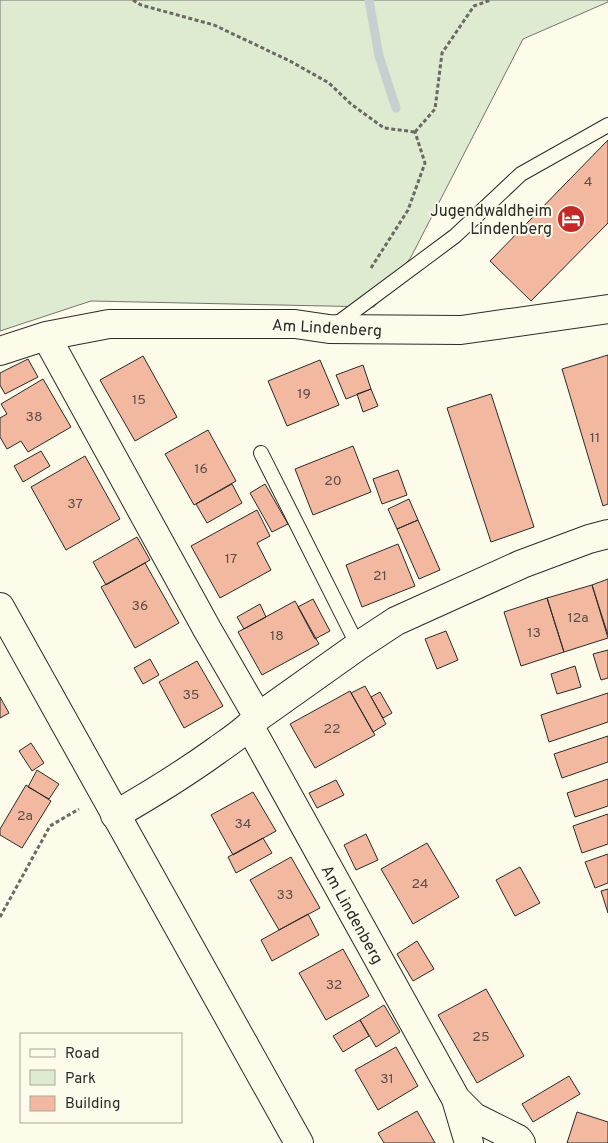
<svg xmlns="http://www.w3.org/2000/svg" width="608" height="1143" font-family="Overpass,sans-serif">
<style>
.green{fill:#deebd1;stroke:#74746e}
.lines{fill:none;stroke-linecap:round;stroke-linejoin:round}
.stream{stroke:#c7d0d0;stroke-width:9}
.building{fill:#f2b8a0;stroke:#2b2b2b}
.service-casing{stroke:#2b2b2b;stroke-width:16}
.minor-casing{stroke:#2b2b2b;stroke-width:30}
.tertiary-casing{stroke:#2b2b2b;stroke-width:30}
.path{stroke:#6a6964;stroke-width:3;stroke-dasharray:4 2.5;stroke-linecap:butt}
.service{stroke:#fdfbea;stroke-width:14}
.minor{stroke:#fdfbea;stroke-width:28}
.tertiary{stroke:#fdfbea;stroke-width:28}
.labels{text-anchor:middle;stroke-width:4;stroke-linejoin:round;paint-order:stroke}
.number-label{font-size:14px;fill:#5d4e48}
.poi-label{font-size:16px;fill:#2b2b2b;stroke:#fdfbea;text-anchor:end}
.street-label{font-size:16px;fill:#2b2b2b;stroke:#fdfbea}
</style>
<rect width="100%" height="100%" fill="#fdfbea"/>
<!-- green -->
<path class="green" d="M0 0H608V2L523 39 411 257 374 307 91 301 0 331Z"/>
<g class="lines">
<!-- stream -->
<path class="stream" d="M369 0 379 56 396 108"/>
</g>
<!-- building -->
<path class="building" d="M608 140V223L531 301 490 261Z
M608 355V504L603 506 562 369Z
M143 356 177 417 135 441 100 380Z
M28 359 38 377 5 394 0 385V373Z
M320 360 339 405 287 426 268 381Z
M363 365 371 389 346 399 336 375Z
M43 379 71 427 28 452 21 441 7 449 0 437V418L7 414 1 404Z
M371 389 378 406 363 412 357 394Z
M491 394 534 527 491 542 447 408Z
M208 430 236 481 194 505 165 454Z
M353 446 371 492 313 515 295 469Z
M41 451 50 466 23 482 14 466Z
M85 456 120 519 66 550 31 487Z
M398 470 407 495 382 504 373 479Z
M232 484 242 503 207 523 196 504Z
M265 484 288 524 272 532 250 493Z
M409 499 418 520 397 529 388 509Z
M257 510 270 536 257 543 271 570 220 598 191 546Z
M418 520 440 570 419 579 397 529Z
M137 537 150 560 106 585 93 562Z
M398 544 415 586 362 607 346 565Z
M145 563 179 623 135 648 101 587Z
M608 579V635L592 585Z
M592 585 608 638 564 652 547 598Z
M547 598 564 652 521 666 504 612Z
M313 599 330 631 315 639 298 607Z
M295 601 319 644 262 675 238 632Z
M260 604 266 617 244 629 237 617Z
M446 631 458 660 437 669 425 639Z
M608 650V678L601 680 593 654Z
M150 659 159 675 143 684 134 668Z
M197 661 223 706 184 728 159 682Z
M575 666 581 687 557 694 551 674Z
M365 686 386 724 373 732 351 693Z
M350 691 375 735 315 768 290 724Z
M380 692 392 713 383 718 371 697Z
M608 693V722L549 742 541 715Z
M0 697 9 713 0 718Z
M608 736V762L562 778 554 754Z
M31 743 44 763 32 771 19 751Z
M37 770 59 784 49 799 28 787Z
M608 779V806L575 817 567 793Z
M336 780 344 795 317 808 309 793Z
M26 785 51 801 22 848 0 835V829Z
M253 792 276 831 233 855 211 815Z
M608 814V844L582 853 573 826Z
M366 834 378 860 356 870 344 845Z
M263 838 272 853 236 873 228 857Z
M427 843 459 897 413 924 381 869Z
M608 854V883L595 888 585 862Z
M291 857 320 908 279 930 250 880Z
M520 867 540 903 515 916 496 880Z
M608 889V913L601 891Z
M308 914 319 935 272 961 261 940Z
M417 941 434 969 413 981 397 954Z
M343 949 369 996 326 1020 299 973Z
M486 989 524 1056 477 1083 438 1015Z
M384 1005 400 1032 376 1047 360 1020Z
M360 1020 369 1036 343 1052 333 1036Z
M396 1047 418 1086 378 1110 355 1070Z
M569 1076 580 1094 533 1122 522 1104Z
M417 1111 435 1143H384L378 1133Z
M577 1112 608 1122V1143H567Z"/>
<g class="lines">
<defs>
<path id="service" d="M334 326 455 236 521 174 608 125
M261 453 358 646"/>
<path id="minor" d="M46 336 207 629 258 717
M0 351 46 336 109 324H295L329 329 461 330 608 309
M250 727 456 1099 469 1143
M115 815C150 795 184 774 216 751 231 740 246 731 258 717L358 646 396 621 522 564 589 539 608 534
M456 1099 474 1117 518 1139 521 1143"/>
<path id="tertiary" d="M0 607 299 1143"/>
</defs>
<!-- service casing -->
<use href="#service" class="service-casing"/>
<!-- minor casing -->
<use href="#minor" class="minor-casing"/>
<!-- tertiary casing -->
<use href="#tertiary" class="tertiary-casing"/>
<!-- path -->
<path class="path" d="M133 0 141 5 214 25 290 61 329 83 351 104 384 128 415 132
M415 132 435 109 442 53 474 6 491 0
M371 268 408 210 425 163 415 132
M0 917 50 826 79 809"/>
<!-- service -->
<use href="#service" class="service"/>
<!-- minor -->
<use href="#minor" class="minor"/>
<!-- tertiary -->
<use href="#tertiary" class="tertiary"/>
</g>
<!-- icons -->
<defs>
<symbol id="hotel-disc" viewBox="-11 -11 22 22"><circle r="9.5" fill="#c62828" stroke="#fdfbea"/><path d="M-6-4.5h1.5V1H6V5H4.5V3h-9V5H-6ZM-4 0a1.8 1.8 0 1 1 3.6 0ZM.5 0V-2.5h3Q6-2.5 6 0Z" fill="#fff"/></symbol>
</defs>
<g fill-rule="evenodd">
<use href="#hotel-disc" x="555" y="203" width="32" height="32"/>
</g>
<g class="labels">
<!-- number labels -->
<g class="number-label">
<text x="588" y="186">4</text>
<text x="304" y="398">19</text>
<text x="139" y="404">15</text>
<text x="34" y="421">38</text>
<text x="595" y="442">11</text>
<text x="201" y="473">16</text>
<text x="333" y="485">20</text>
<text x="75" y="508">37</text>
<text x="231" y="563">17</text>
<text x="380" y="580">21</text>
<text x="140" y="610">36</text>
<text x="578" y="622">12a</text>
<text x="534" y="637">13</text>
<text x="277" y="640">18</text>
<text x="191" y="699">35</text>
<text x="332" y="733">22</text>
<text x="25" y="820">2a</text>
<text x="243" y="828">34</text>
<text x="420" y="888">24</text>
<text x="285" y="899">33</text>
<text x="334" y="989">32</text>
<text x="481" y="1041">25</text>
<text x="387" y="1083">31</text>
</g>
<!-- poi labels -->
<g class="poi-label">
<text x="552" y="216">Jugendwaldheim<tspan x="552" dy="18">Lindenberg</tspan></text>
</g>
<!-- street labels -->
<g class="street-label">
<text transform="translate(327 327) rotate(3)" y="6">Am Lindenberg</text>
<text transform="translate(353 914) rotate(61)" y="6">Am Lindenberg</text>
</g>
</g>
<!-- legend -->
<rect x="20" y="1033" width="162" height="90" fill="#fdfbea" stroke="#a9a89e"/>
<rect x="30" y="1049" width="25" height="8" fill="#fdfbea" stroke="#a9a89e"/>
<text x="65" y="1058" font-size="15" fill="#2b2b2b">Road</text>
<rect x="30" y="1070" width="25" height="15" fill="#deebd1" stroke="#a9a89e"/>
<text x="65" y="1083" font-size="15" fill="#2b2b2b">Park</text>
<rect x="30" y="1096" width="25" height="15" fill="#f2b8a0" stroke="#a9a89e"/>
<text x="65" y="1108" font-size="15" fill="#2b2b2b">Building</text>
</svg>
